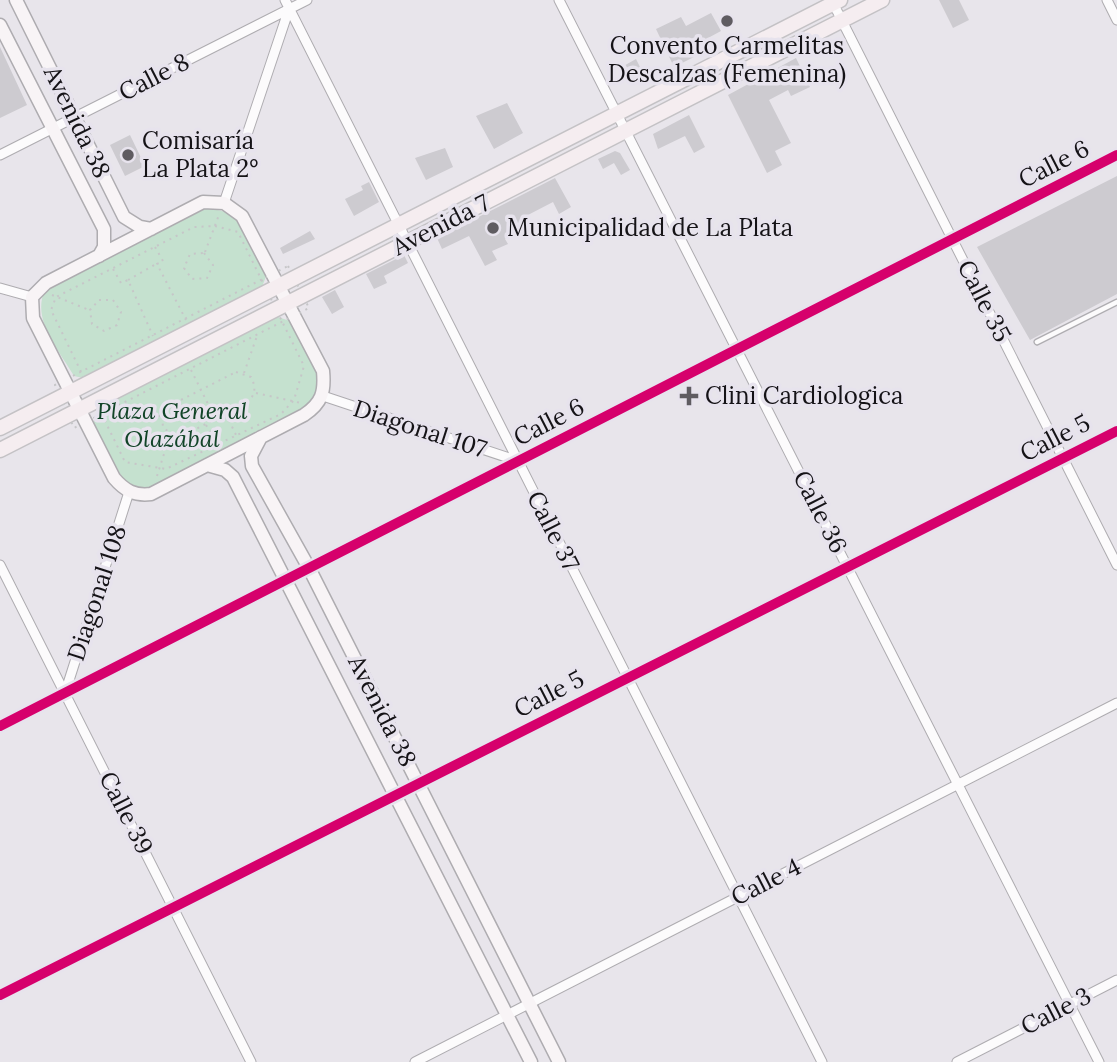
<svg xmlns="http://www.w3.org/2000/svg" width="1117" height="1062" font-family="Lora,serif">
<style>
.green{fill:#c5e1cf}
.building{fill:#cdcbd0}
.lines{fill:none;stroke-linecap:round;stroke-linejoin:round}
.service-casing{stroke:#aeacb0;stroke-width:7}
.minor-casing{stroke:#aeacb0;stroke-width:11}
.secondary-casing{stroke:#aeacb0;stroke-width:15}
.primary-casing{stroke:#c4c2c5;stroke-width:17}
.path{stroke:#c6c6c8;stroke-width:2;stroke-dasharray:2 5;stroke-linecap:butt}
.service{stroke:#fcfbfc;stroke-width:4.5}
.minor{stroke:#fcfbfc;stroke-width:9}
.secondary{stroke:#f8f4f6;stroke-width:12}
.primary{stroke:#f5edf0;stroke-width:14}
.cycleway-casing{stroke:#e7e3ed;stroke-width:15}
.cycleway{stroke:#d6006c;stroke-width:10}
.poi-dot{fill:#5f5c61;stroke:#e7e3ed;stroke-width:2.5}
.labels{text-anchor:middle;stroke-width:7;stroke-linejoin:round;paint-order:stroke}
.poi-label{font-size:24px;fill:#151317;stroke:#e7e3ed;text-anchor:start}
.street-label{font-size:24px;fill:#151317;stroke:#e7e3ed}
.park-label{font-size:24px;font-style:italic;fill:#114427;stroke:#e7e3ed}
</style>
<rect width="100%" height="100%" fill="#e8e5eb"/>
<!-- green -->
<path class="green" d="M205 209C247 209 251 238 268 271L262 287 83 378 74 376C59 350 31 320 45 290Z
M278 317 293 322 321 376 312 407 152 489H136L124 481 93 424 99 407Z"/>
<!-- building -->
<path class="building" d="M939 0H959L969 20 953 28Z
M711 13 721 31 695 45 700 54 674 67 656 29 681 17 686 26Z
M0 47 27 105 0 118Z
M796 58 810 87 791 96 788 90 769 100 791 143 775 151 782 165 767 173 728 95Z
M636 59 643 73 627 81 620 68Z
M507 103 523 133 494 149 476 116Z
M689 115 705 147 694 153 685 136 658 149 653 134Z
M130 135 145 166 125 176 110 145Z
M445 148 453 167 426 180 415 158Z
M615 151 620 153 630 170 621 175 614 163 603 169 598 159Z
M1117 176V294L1030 340 977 247Z
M555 178 571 207 559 214 553 202 526 216 531 226 505 239 508 244 492 251 497 260 485 266 469 236 442 249 437 238Z
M369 182 379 202 354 216 345 199 363 190 361 186Z
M310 231 315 239 283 254 280 248Z
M404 255 408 263 384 276 387 283 374 289 366 274Z
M335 290 344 307 332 314 322 297Z"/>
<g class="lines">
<defs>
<path id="service" d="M1037 342 1117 302"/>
<path id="minor" d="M285 0 822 1062
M559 0 1099 1062
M1107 0 1117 20
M832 1 1117 565
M0 155 307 0
M224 203 289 9
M0 288 32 297
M323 396 518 461
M0 565 251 1062
M65 693 129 492
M0 726 1117 155
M0 995 1117 431
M415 1062 1117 703
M957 1062 1117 980"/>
<path id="secondary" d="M16 0 124 217 140 227 151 229
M0 25 104 229V247L99 256
M203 202 224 203 242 216 323 371C325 392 322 403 304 415L151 494C135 496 125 491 114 478L33 318 32 297 46 283Z
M261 437 251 456 252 466 309 568 559 1062
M207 465 225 470 233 477 531 1062"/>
<path id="primary" d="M0 428 840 0
M0 450 882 0"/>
</defs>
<!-- service casing -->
<use href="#service" class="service-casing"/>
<!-- minor casing -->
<use href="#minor" class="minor-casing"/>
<!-- secondary casing -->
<use href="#secondary" class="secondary-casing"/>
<!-- primary casing -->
<use href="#primary" class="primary-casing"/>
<!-- path -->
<path class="path" d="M215 226 238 232 304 366 294 400 281 414 166 469 125 462 51 310 56 297 194 227Z
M155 247 163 261 157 264 186 320
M205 252 219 215
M204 253 213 265 207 278 192 279 184 268 190 254Z
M288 266 309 308 74 428 55 385Z
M113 269 121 283 128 280 153 336
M128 280 156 264
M52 295 89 310
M99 300H113L121 312 117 325 104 331 92 324 90 310Z
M191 370 215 418
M236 372 251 377C256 387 256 395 247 402L185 435 171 434 163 427 162 417 171 405Z
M244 373 257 336
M256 393 301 403
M125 404 162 417
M226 414 236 435
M206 425 217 444
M157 476 170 435"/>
<!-- service -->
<use href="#service" class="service"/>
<!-- minor -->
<use href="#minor" class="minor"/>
<!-- secondary -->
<use href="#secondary" class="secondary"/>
<!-- primary -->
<use href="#primary" class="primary"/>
<defs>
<path id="cycleway" d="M0 726 1117 155
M0 995 1117 431"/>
</defs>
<!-- cycleway casing -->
<use href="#cycleway" class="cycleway-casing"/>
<!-- cycleway -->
<use href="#cycleway" class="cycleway"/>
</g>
<!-- markers -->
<g class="poi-dot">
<circle cx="727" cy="21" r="7"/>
<circle cx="128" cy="155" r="7"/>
<circle cx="493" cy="228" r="7"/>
<path d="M685.5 385.5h7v7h7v7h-7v7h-7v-7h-7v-7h7z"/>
</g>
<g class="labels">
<!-- poi labels -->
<g class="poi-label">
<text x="727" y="54" text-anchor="middle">Convento Carmelitas<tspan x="727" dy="28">Descalzas (Femenina)</tspan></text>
<text x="142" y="149">Comisaría<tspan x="142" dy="28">La Plata 2°</tspan></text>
<text x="507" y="236">Municipalidad de La Plata</text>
<text x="705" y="404">Clini Cardiologica</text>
</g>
<!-- street labels -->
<g class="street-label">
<text transform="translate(154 77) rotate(-27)" y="8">Calle 8</text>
<text transform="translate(77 122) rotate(64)" y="8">Avenida 38</text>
<text transform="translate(1054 164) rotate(-27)" y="8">Calle 6</text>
<text transform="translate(441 225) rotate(-27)" y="8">Avenida 7</text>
<text transform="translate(984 301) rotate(63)" y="8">Calle 35</text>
<text transform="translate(549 422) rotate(-27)" y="8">Calle 6</text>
<text transform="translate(420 429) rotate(18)" y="8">Diagonal 107</text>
<text transform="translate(1055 438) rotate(-27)" y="8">Calle 5</text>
<text transform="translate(820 512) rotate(63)" y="8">Calle 36</text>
<text transform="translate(553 531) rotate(63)" y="8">Calle 37</text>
<text transform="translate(97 593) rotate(-72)" y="8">Diagonal 108</text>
<text transform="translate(549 694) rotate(-27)" y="8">Calle 5</text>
<text transform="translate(382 711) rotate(63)" y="8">Avenida 38</text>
<text transform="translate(126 813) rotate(63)" y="8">Calle 39</text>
<text transform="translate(766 882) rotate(-27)" y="8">Calle 4</text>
<text transform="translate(1056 1011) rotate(-27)" y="8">Calle 3</text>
</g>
<!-- park labels -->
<g class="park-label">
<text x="172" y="419">Plaza General<tspan x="172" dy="28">Olazábal</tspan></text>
</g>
</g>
</svg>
